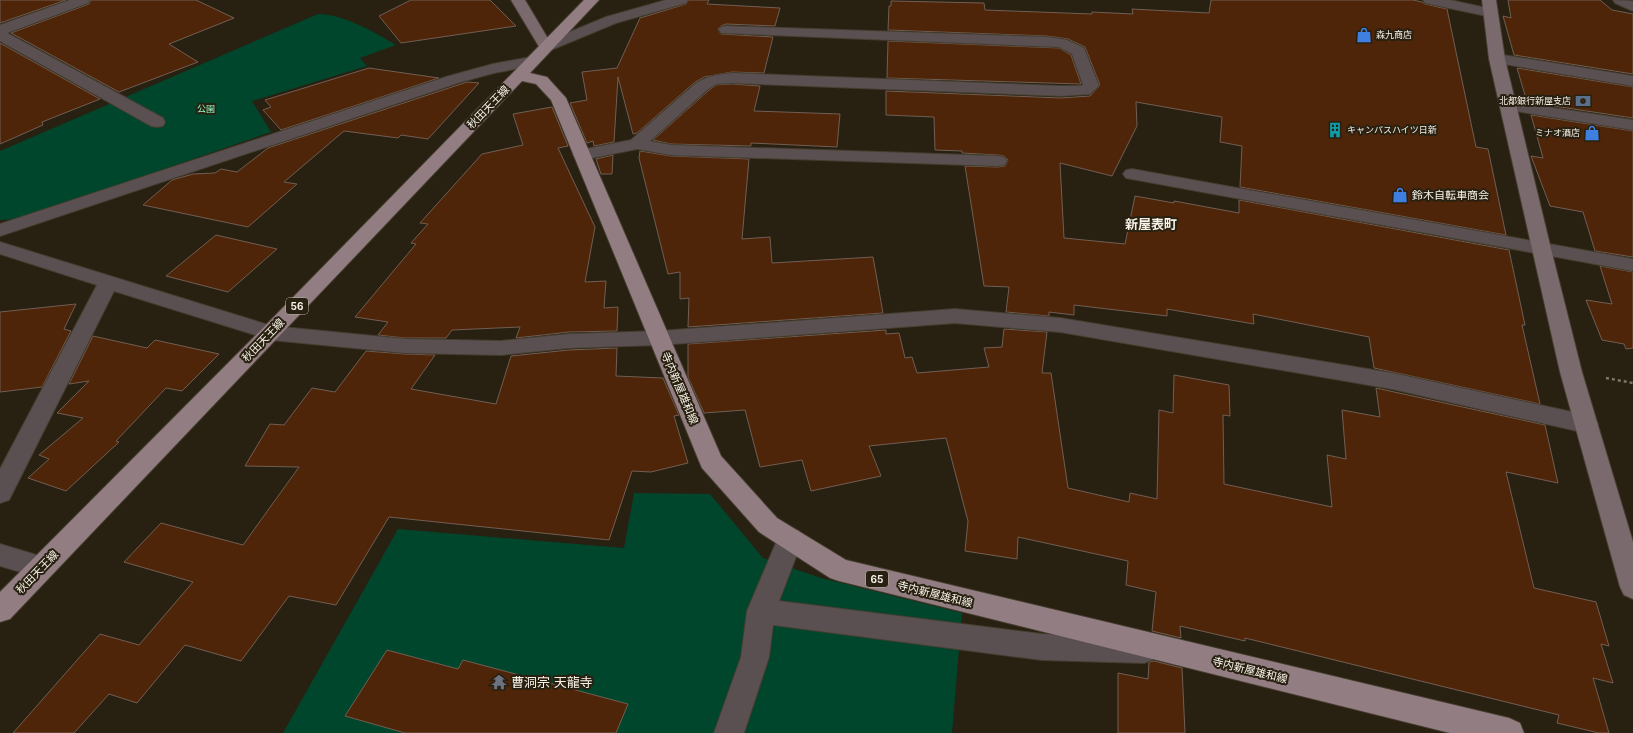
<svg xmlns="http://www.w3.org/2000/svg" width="1633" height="733" font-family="Inter,'Noto Sans JP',sans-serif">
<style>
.green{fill:#00462c}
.building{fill:#4f2509;stroke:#715e53}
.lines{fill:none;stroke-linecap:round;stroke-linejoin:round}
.lane-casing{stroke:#453d2e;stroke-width:2}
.street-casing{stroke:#453d2e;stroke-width:2}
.secondary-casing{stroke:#453d2e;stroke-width:2}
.primary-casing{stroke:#453d2e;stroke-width:2}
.path{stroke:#7d7669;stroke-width:2.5;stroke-dasharray:3 3;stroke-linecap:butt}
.lane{fill:#5a5052;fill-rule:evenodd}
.street{fill:#5a5052;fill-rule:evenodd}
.secondary{fill:#7a6a6d;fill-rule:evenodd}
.primary{fill:#927e82;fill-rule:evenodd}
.labels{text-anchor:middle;stroke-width:4;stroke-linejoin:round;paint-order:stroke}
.far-poi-label{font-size:9px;fill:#f7f2e8;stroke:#282010;text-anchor:start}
.far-park-label{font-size:9px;fill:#96fec9;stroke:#282010}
.shield{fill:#282010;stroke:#b9b3a7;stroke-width:1}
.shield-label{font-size:10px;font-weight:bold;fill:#f7f2e8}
.street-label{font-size:11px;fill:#f7f2e8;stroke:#282010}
.poi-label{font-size:11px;fill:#f7f2e8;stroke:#282010;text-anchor:start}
.quarter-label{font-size:13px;font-weight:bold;fill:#f7f2e8;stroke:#282010}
.near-poi-label{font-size:13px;fill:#f7f2e8;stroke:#282010;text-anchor:start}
</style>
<rect width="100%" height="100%" fill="#282010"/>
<!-- green -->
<path class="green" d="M318 14C343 14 375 32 396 45L360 58 367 66 252 101 271 132 19 219 0 220V151Z
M634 493 710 494 763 558 821 578 962 613 952 733H283L398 529 624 548Z"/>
<!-- building -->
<path class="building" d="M0 0H66L0 23Z
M91 0H196L234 18 169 44 198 62 119 92 11 33 89 4Z
M411 0H490L516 26 401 43 379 16Z
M689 0H709L707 4 780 8 775 26 726 24 721 26 718 29 721 34 773 37 764 73 732 72 704 77 694 83 637 133 633 134 618 77 614 142 594 146 593 141 587 143 570 103 587 100 582 72 617 68 640 18 686 4Z
M1211 0H1413L1422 2 1425 4 1447 9 1476 147 1488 149 1506 235 1240 187 1242 146 1220 142 1222 117 1136 102 1137 126 1112 176 1060 163 1064 238 1125 244 1135 196 1174 203V201L1239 213V200L1509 250 1525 325H1522L1540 404 1374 368 1369 337 1253 314 1254 324 1167 309V316L1074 305V315L1049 312V316L1006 312 1009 287 984 286 965 166 998 167 1005 166 1008 160 1004 156 998 155 962 153V151L935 150 934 117 886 115V91L1061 98 1090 96 1100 85 1085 47 1068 39 1047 36 888 30 889 6H891V1L984 3 985 10 1092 14V12L1133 14 1132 9 1209 13Z
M1508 0H1600L1612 10 1633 14V74L1514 55 1503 16 1511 18Z
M888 41 1059 48 1071 55 1081 84 887 78Z
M0 43 100 99 42 122 43 125 0 144Z
M369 68 439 78 281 130 263 110 271 107 265 100Z
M1517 68 1633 87V118L1527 102Z
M467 82 479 83 428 139 401 135 398 138 344 131 284 182 297 184 248 227 143 205 172 180 193 174 215 173 221 169 237 172 268 148Z
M732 84 760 86 754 111 840 114 837 147 751 143V146L671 144 653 140 708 91 716 85Z
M552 107 568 146 558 148 595 227 585 282 606 281 604 308 618 307 617 331 569 332 516 338 520 327 452 330 446 338H405L378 335 388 322 355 317 416 244 411 243 428 224 420 223 482 154 523 145 513 114Z
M1531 115 1633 131V257L1595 251 1583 212 1550 206 1531 156 1543 158Z
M640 151 671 156 749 159 742 239 770 237 772 263 873 257 883 313 688 327 689 298 680 299V272L668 274 639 158Z
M613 155 612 174H601L596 159Z
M216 235 277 249 228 292 166 276Z
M1600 266 1633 272V348L1626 349 1624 344 1602 340 1586 300 1612 304Z
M76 304 64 329 71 331 42 387 0 392V312Z
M1004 329 1047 332 1042 373H1051L1068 488 1129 502 1130 493 1157 499 1159 410 1173 413 1174 375 1229 385 1230 416 1223 415 1224 484 1332 507 1327 455 1346 459 1342 410 1380 417 1376 388 1545 425 1558 483 1506 472 1534 588 1596 602 1609 646 1601 644 1613 683 1593 678 1609 733H1599L1557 723 1559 715 1245 638V641L1180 626 1181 638 1152 631 1156 592 1126 585 1128 561 1018 537 1017 559 965 551 968 521 946 438 869 446 881 476 811 491 802 460 760 467 745 410 704 413 688 377V344L886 330V334L899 333 905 358 912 357 917 373 989 367 984 348 1002 347Z
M93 336 147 348 155 340 219 354 182 391 166 388 116 441 119 442 66 491 28 478 49 459 39 455 83 418 57 413 89 381 69 384Z
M617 348 616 376 663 378 679 415 674 416 688 463 651 472 632 471 609 540 389 517 336 605 289 596 241 661 185 645 137 703 109 694 74 733H13L100 634 139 645 193 582 124 562 161 523 243 545 299 467 245 466 270 424 284 425 312 388 335 392 366 351 405 354 435 355 411 389 496 404 511 356 569 350Z
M387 650 458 669 463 660 628 704 616 733H405L345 716Z
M1154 661 1182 668 1185 733H1118V673L1148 679 1149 662Z"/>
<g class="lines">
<defs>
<path id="lane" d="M790 528 799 531 803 539 779 601 1042 634 1144 637 1154 641 1158 650 1154 659 1144 663 1042 660 773 625 769 657 744 733H714L741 657 747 611 781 531Z"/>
<path id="street" d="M70 0H90L88 3 7 33 163 118 165 122 163 126 157 127 151 126 0 41V25Z
M666 0H688L686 3 616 23 551 50 546 51 541 50 539 47 541 44 606 17Z
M1423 0H1450L1496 10 1498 13 1496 16 1491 17 1425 3Z
M1613 0 1633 1V11L1615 3Z
M726 26 1047 37 1067 40 1084 48 1099 86 1090 94 1061 96 732 83 716 84 707 90 650 141 671 145 998 156 1004 157 1007 161 1004 165 998 166 671 155 637 149 582 160 576 159 573 155 576 151 631 140 695 84C709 75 717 75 732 73L1061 86H1080L1083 85 1072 54 1059 47 721 33 719 30 721 27Z
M1497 54 1633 76V86L1492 62 1489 59 1492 56Z
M531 57 536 59 539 62 536 65 494 73 461 82 0 236V224L449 76 493 64Z
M1508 101 1633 120V130L1502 109 1500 106 1502 103Z
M1132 169 1633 259V271L1126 178 1123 174 1126 170Z
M0 242 272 326 405 339 501 341 569 334 660 331 955 309 1060 318 1392 373 1586 415 1594 418 1598 424 1594 430 1586 433 1392 389 1060 332 955 323 660 345 569 348 501 355 405 353 271 340 114 291 9 500 0 503V469L97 285 0 254Z
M0 544 50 559 54 567 50 575 41 578 0 566Z"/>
<path id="secondary" d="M511 0H525L553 47 551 50 546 51 541 50Z
M1482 0H1496L1505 59 1551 249 1582 372 1633 542V599L1624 595 1620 587 1560 372 1489 59Z"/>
<path id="primary" d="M584 0H599L530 73 547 77 566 98 721 456 777 518 846 560 1509 718 1520 723 1524 733H1450L839 581 830 578 759 532 702 468 699 461 551 100 536 84 522 81 10 619 0 622V592L263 328Z"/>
</defs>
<!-- lane casing -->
<use href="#lane" class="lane-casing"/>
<!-- street casing -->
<use href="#street" class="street-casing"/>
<!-- secondary casing -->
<use href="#secondary" class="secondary-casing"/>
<!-- primary casing -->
<use href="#primary" class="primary-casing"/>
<!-- path -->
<path class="path" d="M1606 378 1633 383"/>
<!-- lane -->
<use href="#lane" class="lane"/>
<!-- street -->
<use href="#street" class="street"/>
<!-- secondary -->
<use href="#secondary" class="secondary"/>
<!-- primary -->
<use href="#primary" class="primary"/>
</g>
<!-- icons -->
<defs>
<symbol id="shop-bare" viewBox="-9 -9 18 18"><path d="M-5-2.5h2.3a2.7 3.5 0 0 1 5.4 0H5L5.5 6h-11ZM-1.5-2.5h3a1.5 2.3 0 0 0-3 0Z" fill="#3f7fe0" stroke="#282010" stroke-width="2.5" paint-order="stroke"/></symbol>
<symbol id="bank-bare" viewBox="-9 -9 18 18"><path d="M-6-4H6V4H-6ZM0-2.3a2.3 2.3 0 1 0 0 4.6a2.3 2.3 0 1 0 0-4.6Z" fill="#5c6f8a" stroke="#282010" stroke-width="2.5" paint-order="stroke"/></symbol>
<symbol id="building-bare" viewBox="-9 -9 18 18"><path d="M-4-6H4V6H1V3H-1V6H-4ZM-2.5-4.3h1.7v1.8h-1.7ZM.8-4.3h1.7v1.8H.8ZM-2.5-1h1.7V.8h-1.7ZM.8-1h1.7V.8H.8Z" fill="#0f9aa8" stroke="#282010" stroke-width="2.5" paint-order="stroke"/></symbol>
<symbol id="temple-bare" viewBox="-9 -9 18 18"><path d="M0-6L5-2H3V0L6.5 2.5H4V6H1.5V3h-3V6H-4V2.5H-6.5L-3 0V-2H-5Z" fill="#6b7280" stroke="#282010" stroke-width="2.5" paint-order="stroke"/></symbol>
</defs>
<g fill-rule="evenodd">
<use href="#shop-bare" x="1353" y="24" width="22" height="22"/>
<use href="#bank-bare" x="1572" y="90" width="22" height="22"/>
<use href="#building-bare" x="1324" y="119" width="22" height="22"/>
<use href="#shop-bare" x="1581" y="122" width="22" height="22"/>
<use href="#shop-bare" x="1389" y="184" width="22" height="22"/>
<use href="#temple-bare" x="488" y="671" width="22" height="22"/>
</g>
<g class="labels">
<!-- far-poi labels -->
<g class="far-poi-label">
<text x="1376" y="38">森九商店</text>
<text x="1571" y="104" text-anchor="end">北都銀行新屋支店</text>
<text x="1347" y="133">キャンパスハイツ日新</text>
<text x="1580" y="136" text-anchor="end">ミナオ酒店</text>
</g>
<!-- far-park labels -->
<g class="far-park-label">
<text x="206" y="112">公園</text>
</g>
<!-- shield labels -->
<g class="shield">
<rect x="286" y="298" width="22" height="16" rx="3"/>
<rect x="866" y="571" width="22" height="16" rx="3"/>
</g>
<g class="shield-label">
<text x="297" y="310">56</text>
<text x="877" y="583">65</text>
</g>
<!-- street labels -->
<g class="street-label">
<text transform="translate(488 107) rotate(-46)" y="4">秋田天王線</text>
<text transform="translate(263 340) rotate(-46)" y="4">秋田天王線</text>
<text transform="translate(680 388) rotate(67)" y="4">寺内新屋雄和線</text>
<text transform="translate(37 572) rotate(-46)" y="4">秋田天王線</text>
<text transform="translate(935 594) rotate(14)" y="4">寺内新屋雄和線</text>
<text transform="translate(1250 670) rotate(14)" y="4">寺内新屋雄和線</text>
</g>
<!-- poi labels -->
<g class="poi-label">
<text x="1412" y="199">鈴木自転車商会</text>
</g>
<!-- quarter labels -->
<g class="quarter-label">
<text x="1151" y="229">新屋表町</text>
</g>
<!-- near-poi labels -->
<g class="near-poi-label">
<text x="511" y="687">曹洞宗 天龍寺</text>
</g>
</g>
</svg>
